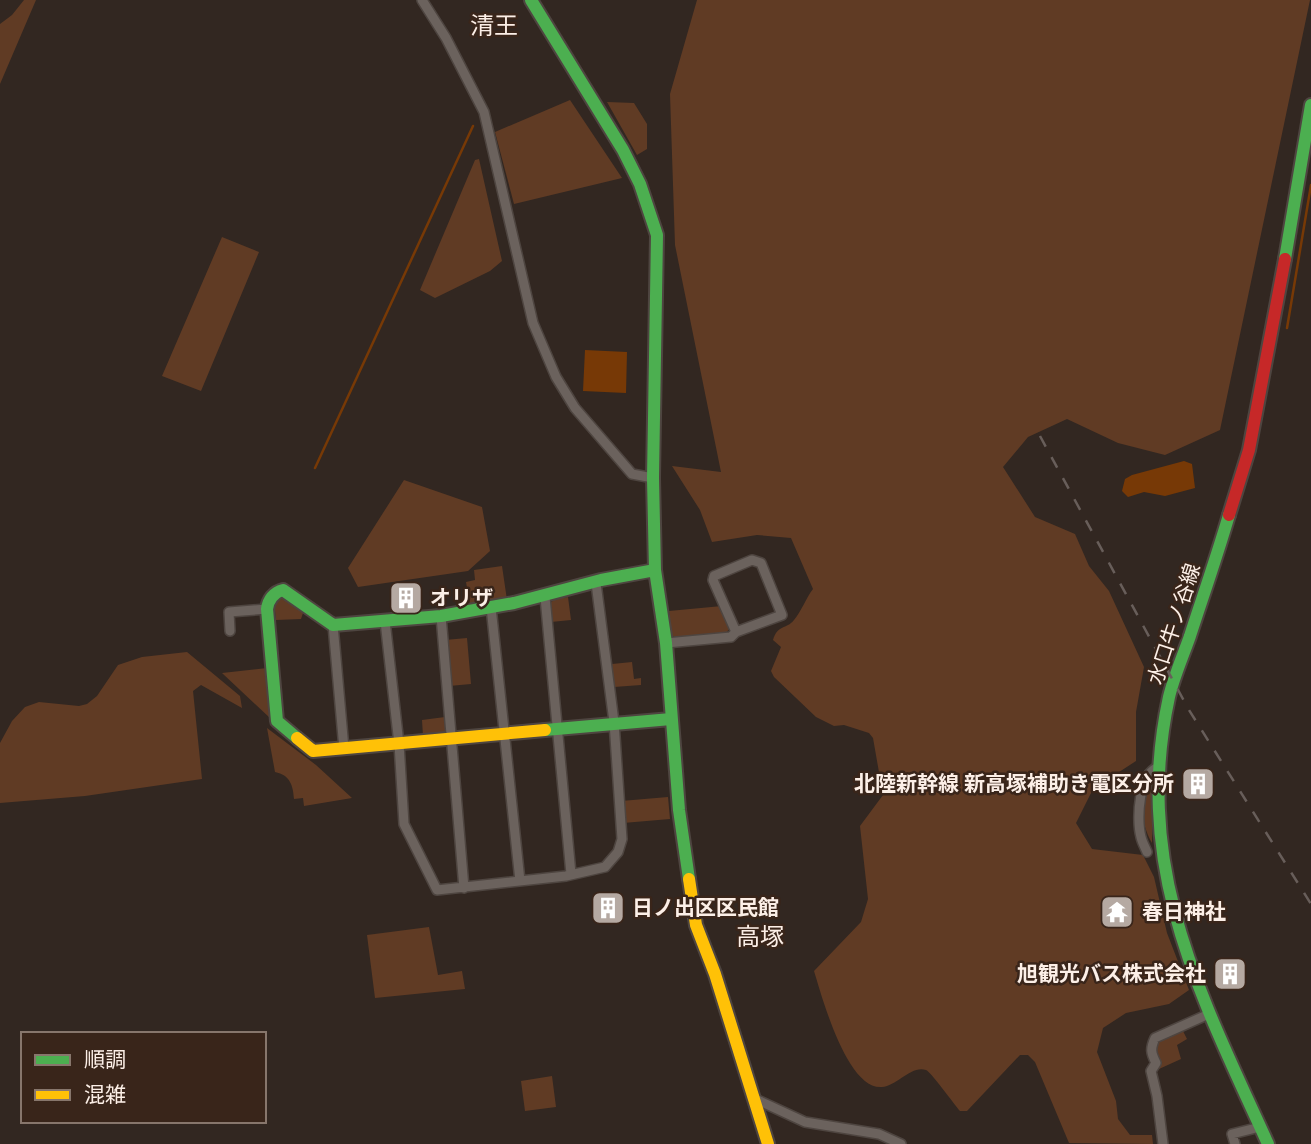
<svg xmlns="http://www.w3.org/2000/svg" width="1311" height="1144" font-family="'Fira Sans','Noto Sans JP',sans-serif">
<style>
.green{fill:#603b24}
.water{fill:#773906}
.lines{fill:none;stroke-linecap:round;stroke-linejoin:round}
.stream{stroke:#773906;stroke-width:2.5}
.street-casing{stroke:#4e4540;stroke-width:12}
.fast-casing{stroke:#4e4540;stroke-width:16}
.slow-casing{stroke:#4e4540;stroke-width:16}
.jam-casing{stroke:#4e4540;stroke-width:16}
.street{stroke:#6b625d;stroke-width:9}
.fast{stroke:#4caf50;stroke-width:12}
.slow{stroke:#ffc107;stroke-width:12}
.jam{stroke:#c62828;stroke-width:12}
.rail{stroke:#685e5a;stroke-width:2.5;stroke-dasharray:12 12;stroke-linecap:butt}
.labels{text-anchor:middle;stroke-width:5;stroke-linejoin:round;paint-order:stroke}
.poi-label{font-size:21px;font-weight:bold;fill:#fcefe7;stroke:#39251a;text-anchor:start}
.street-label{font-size:21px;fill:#fcefe7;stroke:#39251a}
.quarter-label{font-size:24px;fill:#fcefe7;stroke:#39251a}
</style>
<rect width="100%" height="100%" fill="#322721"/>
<!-- green -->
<path class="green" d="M24 0H36L0 84V24L12 15Z
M697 0H1310L1220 430 1165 455 1118 443 1067 419 1028 437 1003 467 1035 517 1075 534 1089 566 1109 591 1144 667 1136 712V761L1093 789 1076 823 1092 849 1143 855 1154 877 1167 933 1189 990 1169 1004 1126 1013 1103 1028 1097 1052 1116 1101 1118 1119 1130 1135H1152L1153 1144 1069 1143 1035 1062 1028 1055H1020L967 1111H960C954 1104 930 1071 926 1070 911 1065 897 1086 882 1087 847 1090 822 997 814 971L861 922 868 899 860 826 883 795 873 738 869 733 844 725 834 726 816 717 774 677 771 671 781 647 773 640C778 624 786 630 794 620 801 612 806 598 813 589L791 538 757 535 712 542 700 510 672 466 721 472 675 245 670 94Z
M570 100 622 178 514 204 495 132Z
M607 102 634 103 647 124V149L637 155Z
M479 159 502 261 490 271 435 298 420 290 475 160Z
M222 237 259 252 201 391 162 376Z
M404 480 482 507 490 551 468 571 358 587 348 568Z
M502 566 507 600 470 605 466 582 475 580 474 570Z
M280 596H285L304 610 301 619 276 620 274 602Z
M568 597 571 620 551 622 550 603 555 599Z
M722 606 731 627 725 634 675 638 672 635 669 611Z
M467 638 471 684 449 686 445 640Z
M187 652 240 696 242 708 201 685 193 691 202 779 85 796 0 803V743L12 721 25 707 39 702 79 706 87 704 97 696 118 665 142 657Z
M632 662 634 679 641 678V685L614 687 612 664Z
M267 668 271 719 222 673Z
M445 717 446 730 443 734 423 736 422 720Z
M267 728 316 765 352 798 304 806 303 798 294 799C293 785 290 775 275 772Z
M1153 779 1152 843C1141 824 1137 798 1153 779Z
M668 797 670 819 623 823 621 801Z
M429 927 438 975 462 971 465 989 375 998 367 935Z
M1182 1029 1187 1039 1177 1045 1181 1059 1159 1069 1153 1049 1156 1040Z
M552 1076 556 1107 525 1111 521 1081Z"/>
<!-- water -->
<path class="water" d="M585 350 627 352 626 393 583 391Z
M1184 461 1192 464 1195 488 1165 496 1144 492 1128 497 1122 491 1125 479 1132 475Z"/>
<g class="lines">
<!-- stream -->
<path class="stream" d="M1287 328 1311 185
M315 468 473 126"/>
<defs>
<path id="street" d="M422 0 446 38 484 112 533 323 556 377 575 408 632 474 653 478
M545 597 571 874
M491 607 520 881
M441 616 464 888
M385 621 399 744 404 824 437 890 566 876 605 867 618 852 622 839 614 722 596 583
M333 625 344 749
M230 631 229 612 267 609
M666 643 731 637 736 632 782 615 761 563 752 560 714 576 713 580 736 632
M1147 852C1145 847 1142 842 1141 837 1136 819 1139 772 1159 767
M753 1098 805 1122 879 1134 901 1144
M1163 1144 1157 1096 1151 1071 1156 1063C1151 1053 1150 1049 1155 1038L1209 1014
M1235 1144 1232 1134 1260 1127"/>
<path id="fast" d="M531 0 623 150 640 184 657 235 653 478 655 570 666 643 679 810 689 879
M1285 259 1311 105
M1229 515C1217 556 1203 596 1190 636 1183 656 1174 676 1169 697 1132 867 1200 994 1268 1144
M545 730 671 719
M297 738 277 721 267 609C268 600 274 592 283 590L333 625 441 616 514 603 601 580 655 570"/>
<path id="slow" d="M297 738 313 751 545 730
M689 879 696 925 715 974 768 1144"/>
<path id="jam" d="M1229 515 1249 450 1285 259"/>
</defs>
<!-- street casing -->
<use href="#street" class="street-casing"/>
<!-- fast casing -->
<use href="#fast" class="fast-casing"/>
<!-- slow casing -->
<use href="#slow" class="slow-casing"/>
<!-- jam casing -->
<use href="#jam" class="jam-casing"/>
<!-- street -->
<use href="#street" class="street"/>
<!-- fast -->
<use href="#fast" class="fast"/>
<!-- slow -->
<use href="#slow" class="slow"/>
<!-- jam -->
<use href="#jam" class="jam"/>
<!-- rail -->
<path class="rail" d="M1040 436 1189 710 1311 904"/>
</g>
<!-- icons -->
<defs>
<symbol id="building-square" viewBox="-11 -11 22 22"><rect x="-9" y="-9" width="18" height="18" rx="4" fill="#b5a9a2" stroke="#39251a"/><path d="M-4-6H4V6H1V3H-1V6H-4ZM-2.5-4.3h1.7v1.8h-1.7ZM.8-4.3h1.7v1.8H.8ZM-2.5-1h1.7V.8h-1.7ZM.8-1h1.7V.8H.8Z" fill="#fff"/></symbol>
<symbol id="temple-square" viewBox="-11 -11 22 22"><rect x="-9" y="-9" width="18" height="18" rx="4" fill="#b5a9a2" stroke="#39251a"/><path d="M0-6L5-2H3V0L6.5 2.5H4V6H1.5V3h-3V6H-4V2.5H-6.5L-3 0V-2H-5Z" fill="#fff"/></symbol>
</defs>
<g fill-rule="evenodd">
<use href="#building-square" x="387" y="579" width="38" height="38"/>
<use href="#building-square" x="1179" y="765" width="38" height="38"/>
<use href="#building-square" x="589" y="889" width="38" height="38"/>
<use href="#temple-square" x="1098" y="893" width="38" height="38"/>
<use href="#building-square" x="1211" y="955" width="38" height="38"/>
</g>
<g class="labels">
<!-- poi labels -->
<g class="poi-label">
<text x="430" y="605">オリザ</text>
<text x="1174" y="791" text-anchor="end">北陸新幹線 新高塚補助き電区分所</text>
<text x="632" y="915">日ノ出区区民館</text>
<text x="1142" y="919">春日神社</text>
<text x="1206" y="981" text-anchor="end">旭観光バス株式会社</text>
</g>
<!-- street labels -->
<g class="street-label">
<text transform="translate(1174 624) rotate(-72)" y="7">水口牛ノ谷線</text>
</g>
<!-- quarter labels -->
<g class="quarter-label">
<text x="494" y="34">清王</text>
<text x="760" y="945">高塚</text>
</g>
</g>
<!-- legend -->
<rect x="21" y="1032" width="245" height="91" fill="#39251a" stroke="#87766c" stroke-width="2"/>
<rect x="35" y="1055" width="35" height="10" fill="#4caf50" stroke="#87766c" stroke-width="2"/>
<text x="84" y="1067" font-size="21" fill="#fcefe7">順調</text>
<rect x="35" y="1090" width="35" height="10" fill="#ffc107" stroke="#87766c" stroke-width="2"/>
<text x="84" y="1102" font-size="21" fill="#fcefe7">混雑</text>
</svg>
